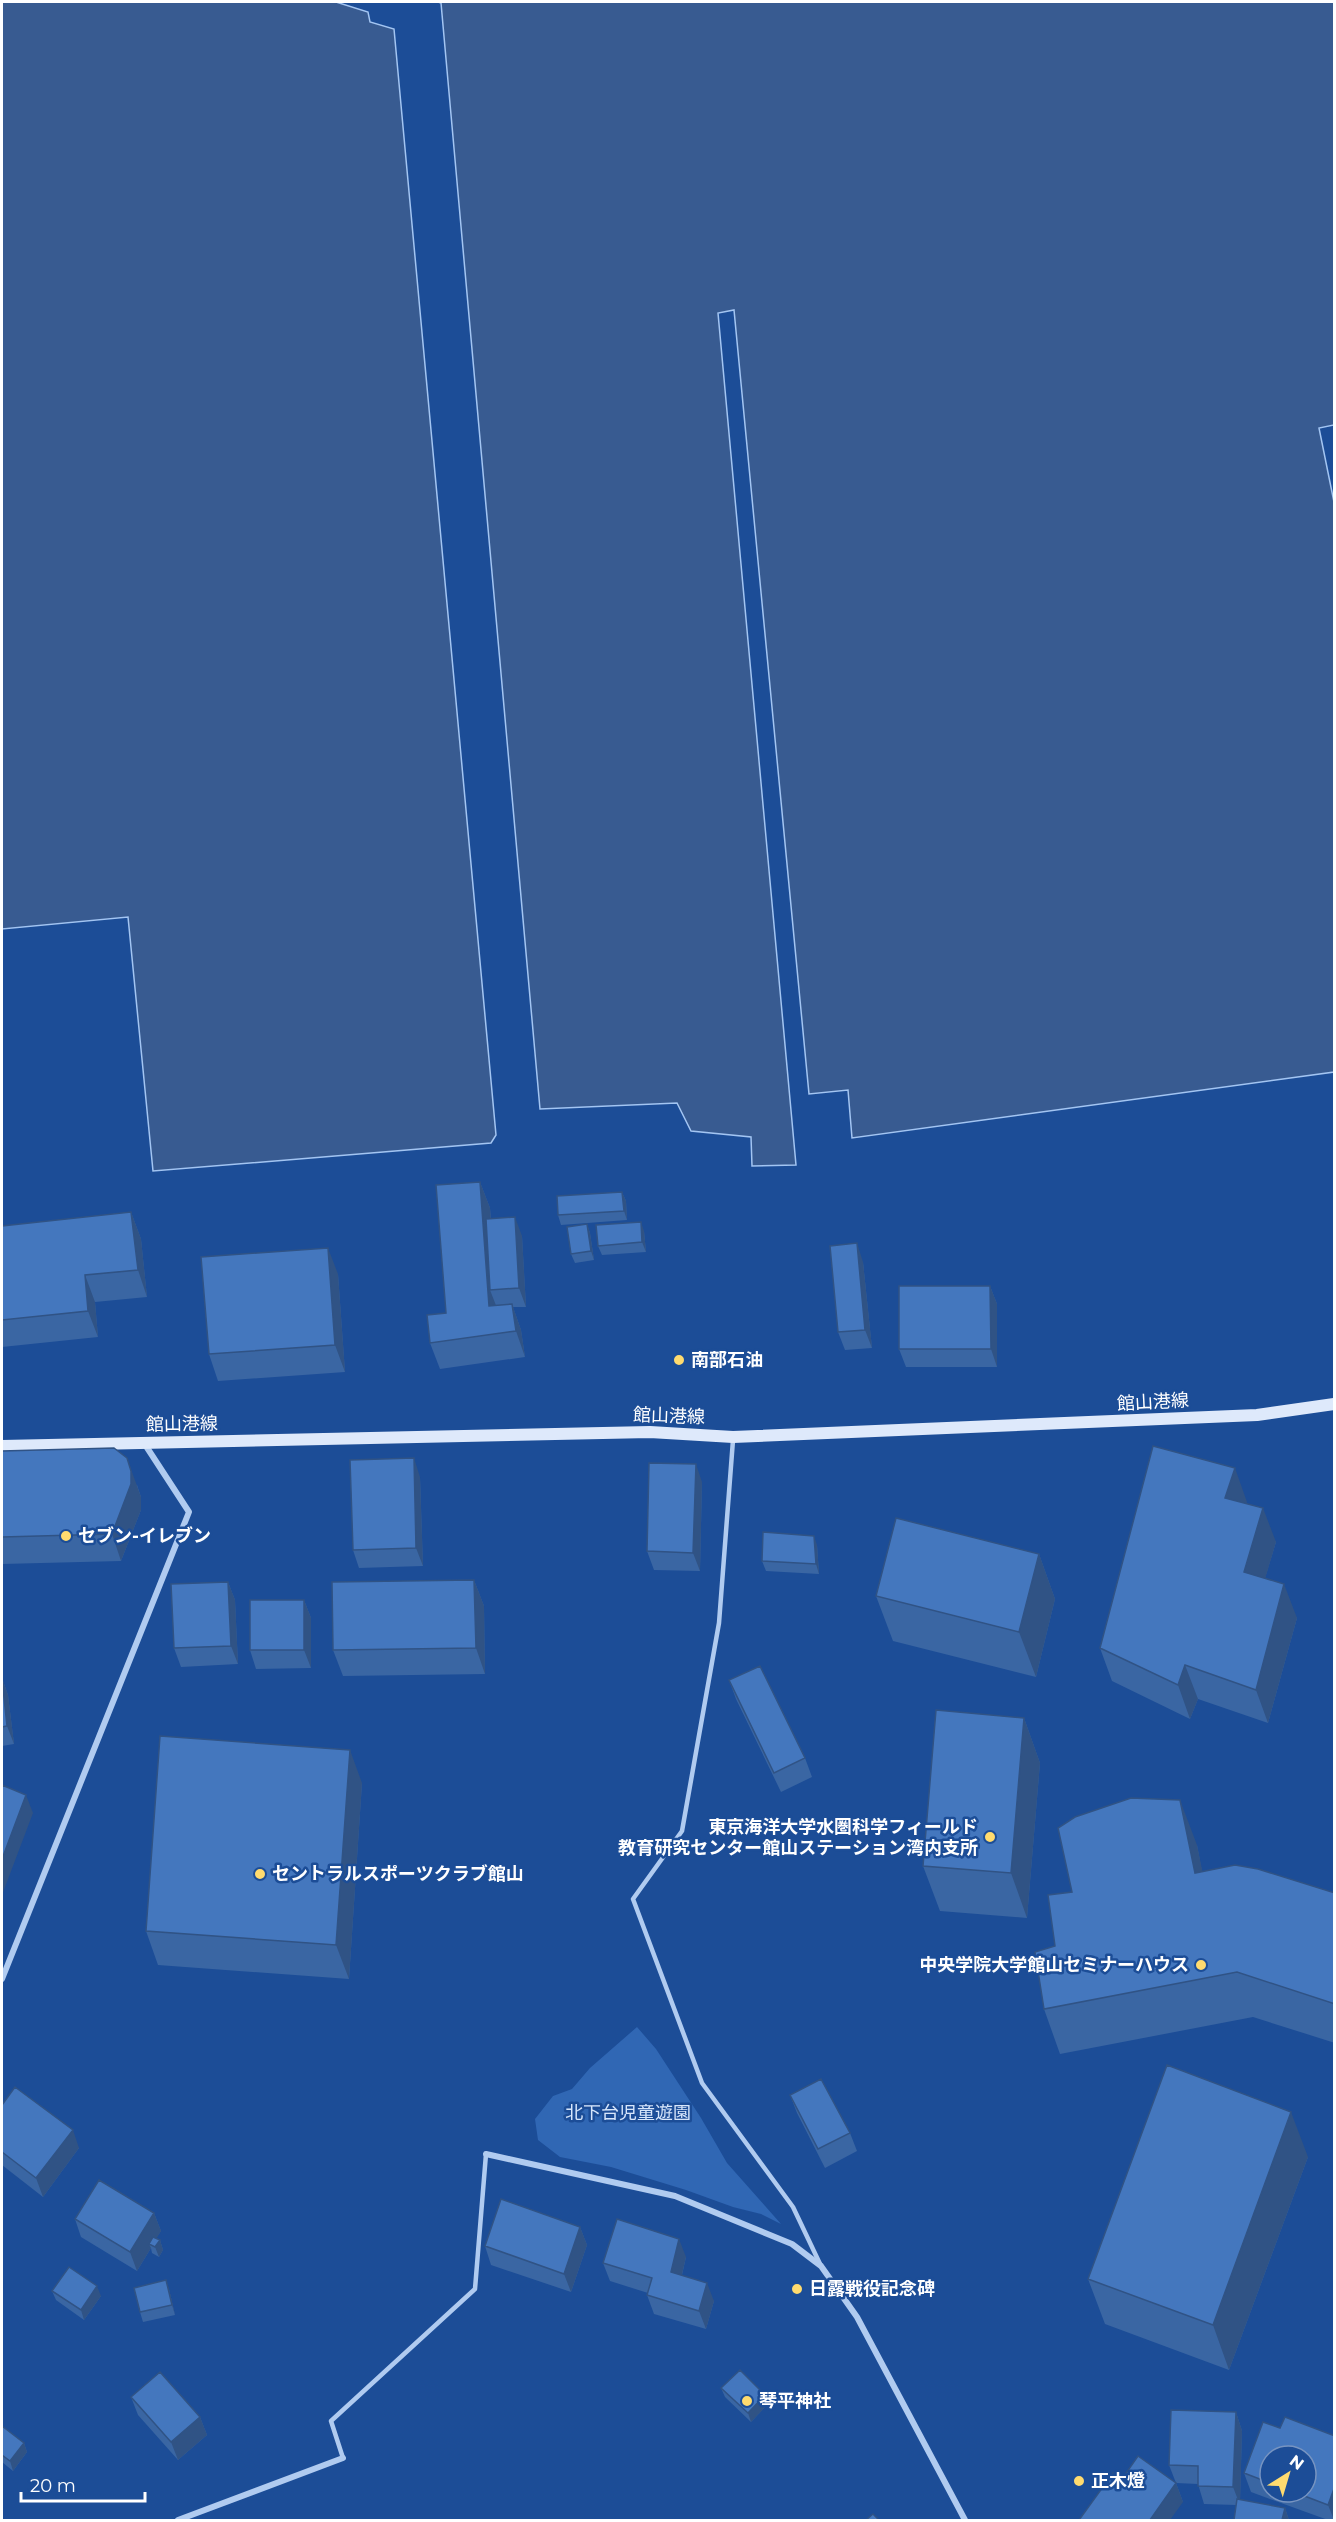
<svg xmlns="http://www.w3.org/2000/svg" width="1336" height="2522" font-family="Montserrat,'Noto Sans JP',sans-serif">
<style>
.green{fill:#3067b4}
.water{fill:#385b91;stroke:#a3c5f2;stroke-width:1.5}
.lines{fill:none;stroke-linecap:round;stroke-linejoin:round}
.service{stroke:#b0cbf0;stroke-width:4.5}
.minor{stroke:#b0cbf0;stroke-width:6}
.secondary{stroke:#dee9fb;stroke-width:12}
.wall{fill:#3a66a3;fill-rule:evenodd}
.shaded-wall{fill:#305385}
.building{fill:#4477be;stroke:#305385;stroke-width:1.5}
.poi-dot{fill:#ffdb6f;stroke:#1c4d97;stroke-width:2}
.labels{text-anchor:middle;stroke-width:5;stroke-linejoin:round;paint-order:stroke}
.poi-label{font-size:18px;font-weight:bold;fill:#fff;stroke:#1c4d97;text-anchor:start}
.street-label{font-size:18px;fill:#fff;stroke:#1c4d97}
.park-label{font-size:18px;fill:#d7e6fb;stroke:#1c4d97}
</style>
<rect width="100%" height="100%" fill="#1c4d97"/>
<!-- green -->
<path class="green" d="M637 2027 656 2049 701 2118 727 2163 781 2224 761 2214 733 2207 686 2190 611 2167 560 2157 538 2140 535 2119 553 2096 572 2089 590 2068Z"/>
<!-- water -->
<path class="water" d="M2 2H336L368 12 370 22 394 29 496 1135 491 1143 153 1171 128 917 2 929Z
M438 2H1334V425L1319 428 1334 502V1072L852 1138 848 1090 809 1094 734 310 718 313 796 1165 752 1166 751 1137 691 1131 677 1103 540 1109 441 3Z"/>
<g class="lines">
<!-- service -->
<path class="service" d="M733 1440 719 1623 682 1831 633 1899 702 2083 793 2207 821 2266
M343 2458 331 2421 475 2289 486 2154"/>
<!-- minor -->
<path class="minor" d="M2 1979 189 1512 144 1443
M486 2154 675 2196 792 2244 821 2266 857 2317 965 2520
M178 2520 343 2458"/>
<!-- secondary -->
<path class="secondary" d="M2 1446 650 1432 733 1437 1257 1415 1334 1404"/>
</g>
<!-- wall -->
<path class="wall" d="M480 1182 490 1208 491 1219 522 1236 526 1307H513L521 1330 525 1357 440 1369 430 1343 446 1313Z
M622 1192 626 1201 627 1220 561 1225 558 1215Z
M131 1212 141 1239 147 1297 95 1302 98 1337 2 1347V1226Z
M587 1224 590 1233 594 1260 575 1263 571 1254Z
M644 1231 646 1252 602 1255 598 1246Z
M863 1262 872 1348 845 1350 838 1332Z
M338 1274 345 1372 218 1381 209 1354Z
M990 1286 997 1304V1367H906L899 1349Z
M2 1451 137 1485 141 1497V1510L121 1561 2 1564Z
M420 1477 423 1566 359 1568 353 1550Z
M702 1482 700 1571 654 1570 647 1551Z
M1247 1502 1246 1504 1276 1542 1265 1578 1297 1618 1268 1723 1198 1699 1190 1719 1112 1681 1100 1648Z
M817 1545 819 1574 766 1571 762 1561Z
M1039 1554 1055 1599 1036 1677 893 1641 876 1596Z
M474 1580 484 1606 485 1674 343 1676 333 1650Z
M228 1582 235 1600 238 1664 181 1667 174 1648Z
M304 1600 311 1618V1668L256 1669 250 1650Z
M2 1678 8 1695 14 1744 2 1746Z
M729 1680 805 1758 812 1777 781 1792 736 1699Z
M1024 1718 1040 1763 1027 1918 940 1911 923 1866Z
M362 1783 349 1979 158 1965 146 1931Z
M1197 1845 1202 1872 1335 1893V2043L1253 2017 1060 2054 1044 2009 1072 1892Z
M790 2095 850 2133 857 2151 825 2168 797 2113Z
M2 2105 79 2148 43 2197 2 2165Z
M1308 2157 1229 2370 1105 2324 1088 2279Z
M154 2213 161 2231 156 2238 160 2240 163 2250 159 2257 152 2253 151 2248 137 2271 81 2237 75 2219Z
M580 2227 587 2245 571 2292 491 2265 485 2246Z
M686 2257 682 2275 714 2301 706 2329 654 2314 647 2295 648 2293 610 2281 603 2263Z
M169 2289 175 2315 143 2322 140 2312Z
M52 2291 101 2296 84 2320 56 2300Z
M721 2388 768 2404 751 2422 725 2397Z
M131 2397 200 2417 207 2435 178 2460 138 2415Z
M1236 2412 1242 2431 1240 2500 1285 2508 1289 2520H1234L1236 2505 1204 2504 1198 2484 1176 2483 1183 2502 1122 2479 1176 2483 1169 2465Z
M2 2426 24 2443 27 2452 13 2471 2 2462Z
M1280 2428 1335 2436V2520H1328L1251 2492 1244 2473ZM1270 2456 1306 2492H1270Z"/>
<!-- shaded-wall -->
<path class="shaded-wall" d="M480 1182 490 1208 496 1289 490 1290 497 1308 489 1306Z
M622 1192 626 1201 627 1220 624 1211Z
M131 1212 141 1239 147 1297 138 1270Z
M515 1217 522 1236 526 1307 519 1288Z
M641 1222 644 1231 646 1252 642 1242Z
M587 1224 590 1233 594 1260 591 1251Z
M857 1243 863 1262 872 1348 865 1330Z
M328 1248 338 1274 345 1372 335 1345Z
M85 1275 95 1302 98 1337 88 1311Z
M990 1286 997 1304V1367L991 1349Z
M512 1304 521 1330 525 1357 516 1331Z
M127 1458 141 1497V1510L121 1561 112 1534Z
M414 1458 420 1477 423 1566 416 1548Z
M696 1464 702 1482 700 1571 693 1553Z
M1235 1468 1247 1502 1237 1532 1225 1498Z
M1263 1508 1276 1542 1257 1606 1244 1572Z
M814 1536 817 1545 819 1574 816 1564Z
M1039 1554 1055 1599 1036 1677 1019 1632Z
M474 1580 484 1606 485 1674 476 1648Z
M228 1582 235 1600 238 1664 231 1646Z
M1284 1584 1297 1618 1268 1723 1256 1690Z
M304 1600 311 1618V1668L304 1650Z
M1185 1665 1198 1699 1190 1719 1178 1685Z
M2 1678 8 1695 14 1744 7 1726Z
M1024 1718 1040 1763 1027 1918 1011 1873Z
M350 1750 362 1783 349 1979 336 1945Z
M26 1795 33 1813 2 1895V1859Z
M1180 1800 1197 1845 1212 1918 1195 1873Z
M1291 2112 1308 2157 1229 2370 1213 2325Z
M73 2130 79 2148 43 2197 36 2178Z
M154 2213 161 2231 152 2246 149 2244 151 2248 137 2271 130 2252Z
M580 2227 587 2245 571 2292 564 2274Z
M679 2239 686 2257 678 2291 671 2272Z
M160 2240 163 2250 159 2257 155 2247Z
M166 2280 169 2289 175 2315 172 2305Z
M707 2283 714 2301 706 2329 699 2311Z
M97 2286 101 2296 84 2320 81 2310Z
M765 2395 768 2404 751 2422 748 2413Z
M1236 2412 1242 2431 1240 2505 1233 2487Z
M200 2417 207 2435 178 2460 171 2442Z
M24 2443 27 2452 13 2471 10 2461Z
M1176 2483 1183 2502 1170 2520H1150Z
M1335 2486V2520H1334L1328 2505Z
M1285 2508 1289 2520H1282Z"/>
<!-- building -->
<path class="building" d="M480 1182 489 1306 512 1304 516 1331 430 1343 427 1315 446 1313 436 1185Z
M622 1192 624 1211 558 1215 557 1196Z
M131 1212 138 1270 85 1275 88 1311 2 1320V1226Z
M515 1217 519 1288 490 1290 486 1219Z
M641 1222 642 1242 598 1246 596 1225Z
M587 1224 591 1251 571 1254 567 1227Z
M857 1243 865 1330 838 1332 830 1246Z
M328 1248 335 1345 209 1354 201 1257Z
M899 1286H990L991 1349H899Z
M1153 1446 1235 1468 1225 1498 1263 1508 1244 1572 1284 1584 1256 1690 1185 1665 1178 1685 1100 1648Z
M114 1448 127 1458 131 1471V1484L112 1534 2 1537V1451Z
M414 1458 416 1548 353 1550 350 1460Z
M649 1463 696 1464 693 1553 647 1551Z
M896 1518 1039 1554 1019 1632 876 1596Z
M763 1532 814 1536 816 1564 762 1561Z
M474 1580 476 1648 333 1650 332 1582Z
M228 1582 231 1646 174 1648 171 1584Z
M250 1600H304V1650H250Z
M760 1666 805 1758 774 1773 729 1680Z
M2 1679 7 1726 2 1727Z
M936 1710 1024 1718 1011 1873 923 1866Z
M160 1736 350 1750 336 1945 146 1931Z
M2 1785 26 1795 2 1859Z
M1131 1798 1180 1800 1195 1873 1235 1865 1258 1869 1335 1893V2004L1237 1972 1044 2009 1035 1952 1055 1946 1048 1895 1072 1892 1058 1828 1075 1817Z
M1167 2065 1291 2112 1213 2325 1088 2279Z
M821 2079 850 2133 818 2149 790 2095Z
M15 2087 73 2130 36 2178 2 2152V2105Z
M99 2180 154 2213 130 2252 75 2219Z
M501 2199 580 2227 564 2274 485 2246Z
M617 2219 679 2239 671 2272 707 2283 699 2311 647 2295 652 2278 603 2263Z
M153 2237 160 2240 155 2247 149 2244Z
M69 2267 97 2286 81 2310 52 2291Z
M166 2280 172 2305 140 2312 134 2288Z
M740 2370 765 2395 748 2413 721 2388Z
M160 2372 200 2417 171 2442 131 2397Z
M1171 2410 1236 2412 1233 2487 1198 2486V2466L1169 2465Z
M1285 2417 1335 2436V2486L1328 2505 1294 2492H1306V2456H1270V2483L1244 2473 1263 2422 1280 2428Z
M2 2426 24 2443 10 2461 2 2455Z
M1138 2456 1176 2483 1150 2520H1079L1113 2473 1122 2479Z
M1237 2499 1285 2508 1282 2520H1234Z
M873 2514 879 2520H866Z"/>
<!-- markers -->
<g class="poi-dot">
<circle cx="679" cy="1360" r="6"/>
<circle cx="66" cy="1536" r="6"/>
<circle cx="990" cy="1837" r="6"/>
<circle cx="260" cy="1874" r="6"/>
<circle cx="1201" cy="1965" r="6"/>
<circle cx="797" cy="2289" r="6"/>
<circle cx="747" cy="2401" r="6"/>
<circle cx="1079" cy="2481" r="6"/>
</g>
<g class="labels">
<!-- poi labels -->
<g class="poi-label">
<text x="691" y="1366">南部石油</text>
<text x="78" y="1542">セブン-イレブン</text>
<text x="978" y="1833" text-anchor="end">東京海洋大学水圏科学フィールド<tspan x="978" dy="21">教育研究センター館山ステーション湾内支所</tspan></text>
<text x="272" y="1880">セントラルスポーツクラブ館山</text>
<text x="1189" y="1971" text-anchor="end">中央学院大学館山セミナーハウス</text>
<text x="809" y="2295">日露戦役記念碑</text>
<text x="759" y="2407">琴平神社</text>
<text x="1091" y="2487">正木燈</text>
</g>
<!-- street labels -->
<g class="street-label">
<text transform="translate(1153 1402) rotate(-3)" y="6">館山港線</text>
<text transform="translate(669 1416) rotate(2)" y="6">館山港線</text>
<text transform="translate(182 1424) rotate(-1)" y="6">館山港線</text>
</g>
<!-- park labels -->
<g class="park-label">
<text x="628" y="2119">北下台児童遊園</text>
</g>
</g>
<!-- border -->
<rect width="1336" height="2522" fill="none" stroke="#ffffff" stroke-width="6"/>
<!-- north arrow -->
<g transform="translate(1288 2474) rotate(37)"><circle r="28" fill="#1c4d97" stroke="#7794c1" stroke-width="1.5"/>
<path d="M0-4.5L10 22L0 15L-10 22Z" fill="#ffdb6f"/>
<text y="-9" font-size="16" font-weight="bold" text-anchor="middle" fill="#ffffff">N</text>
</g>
<!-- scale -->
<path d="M21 2492v9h124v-9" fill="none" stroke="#ffffff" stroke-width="3"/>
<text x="30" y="2492" font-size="18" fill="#ffffff" stroke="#1c4d97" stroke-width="4.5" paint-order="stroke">20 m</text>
</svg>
